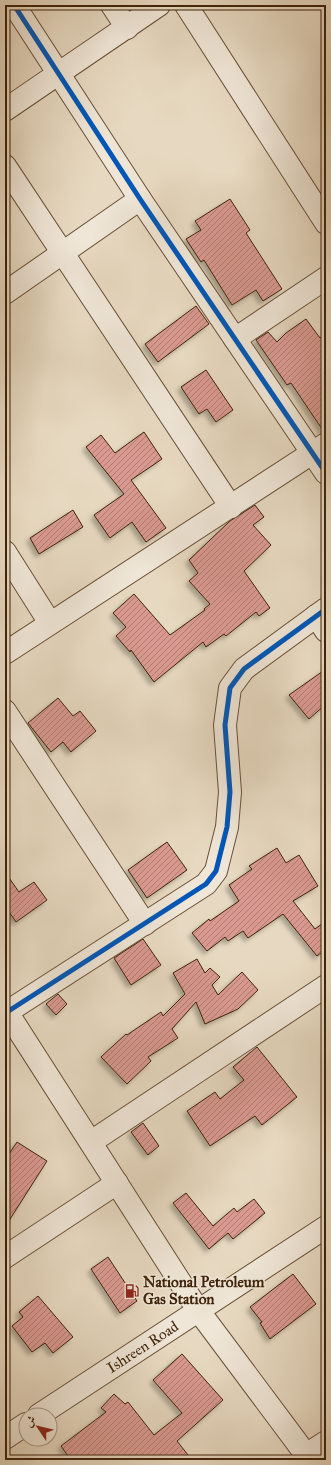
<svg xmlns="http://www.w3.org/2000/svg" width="331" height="1465" font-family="'IM FELL Great Primer',Amiri,serif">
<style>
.building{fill:url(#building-hatch);stroke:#3f2309;filter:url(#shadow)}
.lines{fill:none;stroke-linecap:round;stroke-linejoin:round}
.minor-casing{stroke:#695037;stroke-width:24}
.minor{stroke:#efe6d7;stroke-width:22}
.cycleway-casing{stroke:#efe6d7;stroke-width:8}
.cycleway{stroke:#0057b8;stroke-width:5}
.labels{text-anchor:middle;stroke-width:3;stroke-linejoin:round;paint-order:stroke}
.poi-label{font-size:15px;font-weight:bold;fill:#3f2309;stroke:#efe6d7;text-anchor:start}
.street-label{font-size:15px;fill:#3f2309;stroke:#efe6d7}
</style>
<defs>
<pattern id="building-hatch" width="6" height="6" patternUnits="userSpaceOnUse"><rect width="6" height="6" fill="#d99990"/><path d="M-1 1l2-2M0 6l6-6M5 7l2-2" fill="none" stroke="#b17c74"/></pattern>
<filter id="shadow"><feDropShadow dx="-3.5" dy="3.5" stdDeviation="2" flood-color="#0004"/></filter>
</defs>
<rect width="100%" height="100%" fill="#e7d9c1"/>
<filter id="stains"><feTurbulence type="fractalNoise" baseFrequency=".005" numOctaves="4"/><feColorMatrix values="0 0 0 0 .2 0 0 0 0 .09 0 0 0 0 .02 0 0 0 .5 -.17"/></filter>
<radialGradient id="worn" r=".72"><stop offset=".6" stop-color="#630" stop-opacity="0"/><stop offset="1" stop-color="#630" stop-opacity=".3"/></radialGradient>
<!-- building -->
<path class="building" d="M230 199 250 230 246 233 282 289 263 301 256 290 232 305 204 260 201 262 186 239 201 230 195 221Z
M196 306 209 324 158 362 145 344Z
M306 319 320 338 326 333V432H324L291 383 287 385 256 340 268 332 277 342 286 333Z
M206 370 233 410 216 422 207 409 199 414 181 387Z
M144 432 162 459 131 480 166 528 146 542 132 522 110 538 94 515 124 494 86 447 101 435 115 453Z
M255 505 264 517 253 525 271 545 244 571 270 608 259 616 256 612 226 636 224 634 206 647 203 642 154 682 131 650 130 652 116 636 126 627 113 613 134 594 170 635 205 610 204 609 210 604 189 581 198 573 189 560 230 521Z
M73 510 83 527 39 554 30 538Z
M326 669V704L309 719 289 695Z
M58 698 73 716 80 711 96 731 71 752 63 742 51 752 28 723Z
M167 842 187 870 147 898 128 870Z
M277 848 286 863 299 855 318 886 293 901 315 929 326 921V949L317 956 283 914 248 938 243 931 228 941 225 937 207 951 192 933 209 919 210 921 239 901 229 885 252 869 249 866Z
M5 872 19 892 34 882 47 900 16 922 5 906Z
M143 939 161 965 131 985 114 958Z
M197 959 205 973 210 968 220 977 212 985 218 995 242 972 258 990 238 1009 205 1024 196 1002 172 1029 178 1038 148 1057 151 1061 127 1084 101 1057 126 1034 127 1035 161 1012 163 1016 185 994 173 973Z
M58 994 67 1004 56 1015 46 1004Z
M257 1047 297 1097 262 1125 255 1116 210 1146 187 1111 215 1092 220 1099 244 1080 233 1067Z
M143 1123 159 1146 148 1155 131 1132Z
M17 1142 47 1161 5 1227V1160Z
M186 1193 213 1226 234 1208 237 1212 254 1199 265 1213 233 1239 228 1233 209 1249 173 1203Z
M108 1257 137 1301 120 1313 91 1269Z
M293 1274 316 1304 270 1339 260 1323 262 1322 250 1307Z
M38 1296 73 1337 53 1353 45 1343 32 1352 12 1326 23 1317 19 1312Z
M182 1354 223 1400 177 1441 192 1460H71L61 1446 106 1412 101 1408 114 1394 125 1404 128 1402 154 1435 182 1413 153 1380Z"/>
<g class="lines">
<defs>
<g id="minor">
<path d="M14 5 140 199 326 473"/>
<path d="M112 5 127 28"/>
<path d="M186 5 326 223"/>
<path d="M5 110 159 5"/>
<path d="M5 166 231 507"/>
<path d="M5 293 140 199"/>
<path d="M235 339 326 278"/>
<path d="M5 552 50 623"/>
<path d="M316 616 326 631"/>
<path d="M5 653 326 444"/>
<path d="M5 711 145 924"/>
<path d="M5 1009 198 1310 310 1460"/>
<path d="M7 1012 206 884 216 871 227 827 230 792 225 725 230 688 244 669 326 609"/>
<path d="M91 1142 326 986"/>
<path d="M5 1257 117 1183"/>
<path id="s1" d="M39 1415 326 1227"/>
<path d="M5 1438 26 1424"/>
<path d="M306 1455 326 1442"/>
</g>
</defs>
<!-- minor casing -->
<use href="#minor" class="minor-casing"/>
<!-- minor -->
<use href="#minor" class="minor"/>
<defs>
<path id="cycleway" d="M14 5 140 199 326 473
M7 1012 206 884 216 871 227 827 230 792 225 725 230 688 244 669 326 609"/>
</defs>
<!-- cycleway casing -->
<use href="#cycleway" class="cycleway-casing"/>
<!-- cycleway -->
<use href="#cycleway" class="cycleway"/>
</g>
<!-- icons -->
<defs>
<symbol id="fuel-bare" viewBox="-9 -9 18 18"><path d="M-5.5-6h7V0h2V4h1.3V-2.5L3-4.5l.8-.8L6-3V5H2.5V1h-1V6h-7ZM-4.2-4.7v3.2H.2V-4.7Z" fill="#8f2418" stroke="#efe6d7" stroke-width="2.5" paint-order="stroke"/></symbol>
</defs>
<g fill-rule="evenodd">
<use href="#fuel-bare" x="122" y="1281" width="20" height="20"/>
</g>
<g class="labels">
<!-- poi labels -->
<g class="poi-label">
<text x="143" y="1287">National Petroleum<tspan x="143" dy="17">Gas Station</tspan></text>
</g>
<!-- street labels -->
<g class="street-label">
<text dy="5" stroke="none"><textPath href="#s1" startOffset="124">Ishreen Road</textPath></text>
</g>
</g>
<!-- margin -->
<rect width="331" height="1465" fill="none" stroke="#e7d9c1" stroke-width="20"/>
<rect x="6" y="6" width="319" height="1453" fill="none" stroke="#3f2309" stroke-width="2"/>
<rect x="10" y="10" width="311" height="1445" fill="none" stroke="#3f2309"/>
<!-- north arrow -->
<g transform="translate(38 1427) rotate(305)"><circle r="19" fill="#efe6d7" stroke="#a99885"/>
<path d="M0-3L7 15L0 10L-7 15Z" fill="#8f2418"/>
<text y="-6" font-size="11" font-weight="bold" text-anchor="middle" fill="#3f2309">ش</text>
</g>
<rect width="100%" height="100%" filter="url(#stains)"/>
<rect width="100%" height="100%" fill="url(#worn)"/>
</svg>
